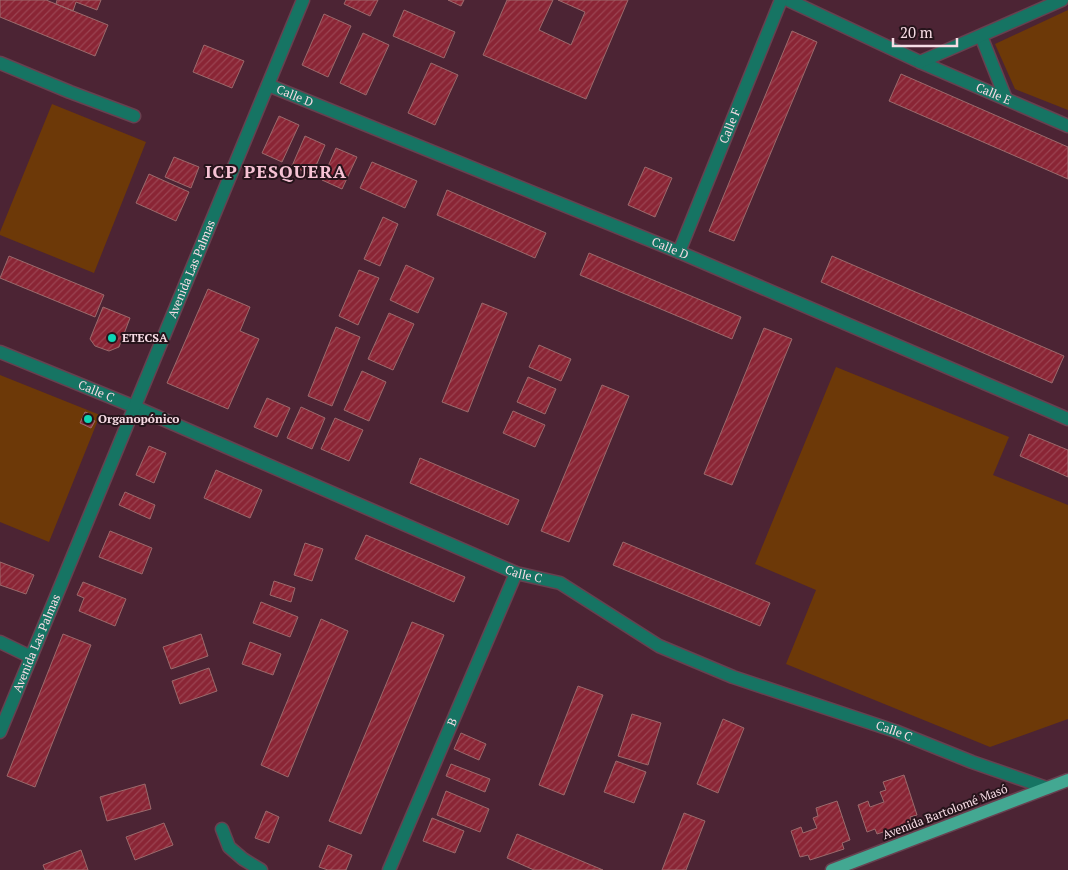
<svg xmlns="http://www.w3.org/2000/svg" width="1068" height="870" font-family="'PT Serif',serif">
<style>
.green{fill:#6d3908}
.building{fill:url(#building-hatch);stroke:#9b6a6c}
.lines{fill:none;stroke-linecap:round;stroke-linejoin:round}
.minor-casing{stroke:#674150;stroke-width:15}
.major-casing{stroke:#674150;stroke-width:15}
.minor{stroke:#167463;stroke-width:12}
.major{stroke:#43a892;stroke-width:12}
.poi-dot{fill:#0dd5b5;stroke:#26141b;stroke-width:2}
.labels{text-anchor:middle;stroke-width:4;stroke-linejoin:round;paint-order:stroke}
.street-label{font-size:12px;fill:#f7dce5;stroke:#26141b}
.poi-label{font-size:12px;font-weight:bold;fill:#f7dce5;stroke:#26141b;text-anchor:start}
.district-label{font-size:18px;font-weight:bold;letter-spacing:1px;fill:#f6c2d4;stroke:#26141b}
</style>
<defs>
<pattern id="building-hatch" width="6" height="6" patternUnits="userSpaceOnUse" patternTransform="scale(1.25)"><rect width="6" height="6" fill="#8a2535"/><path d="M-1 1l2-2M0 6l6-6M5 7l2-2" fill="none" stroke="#9b4452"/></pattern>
</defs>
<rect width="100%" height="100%" fill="#4c2434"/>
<!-- green -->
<path class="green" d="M1068 10V110L1015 89 995 44Z
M52 104 146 142 94 273 0 235V232Z
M836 367 1009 437 993 475 1068 505V719L990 747 786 664 816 590 755 564Z
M0 375 100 415 49 542 0 522Z"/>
<!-- building -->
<path class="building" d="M0 0H46L108 25 95 56 0 17Z
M57 0H101L97 10 76 2 73 11 56 4Z
M346 0H378L370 16 344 4Z
M448 0H464L461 6Z
M507 0H553L539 30 571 45 585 12 558 0H628L586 99 483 55Z
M404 10 455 32 444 58 393 36Z
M324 14 351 26 328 77 302 65Z
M792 31 817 42 734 241 709 231Z
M363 33 389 45 366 95 340 83Z
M204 45 244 61 232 88 193 72Z
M431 63 458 75 435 125 408 113Z
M901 74 1068 147V179L889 101Z
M279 116 299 125 282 162 262 153Z
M305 136 325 145 312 175 292 166Z
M336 148 357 157 342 189 322 180Z
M174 157 199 167 191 188 165 177Z
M372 162 417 181 405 208 360 188Z
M645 167 672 178 655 217 628 205Z
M149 174 189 192 176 221 136 203Z
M447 190 546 233 535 258 437 215Z
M383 217 398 224 380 266 364 259Z
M589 253 741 317 732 339 580 275Z
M9 256 104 295 95 317 0 278Z
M832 256 1064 356 1052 383 821 282Z
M406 265 434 278 418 313 390 300Z
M359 270 379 278 358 325 339 316Z
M208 289 250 307 240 331 259 339 228 409 167 383Z
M482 303 507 313 468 412 442 402Z
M103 307 130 318 119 347 109 351 95 346 90 339Z
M389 313 414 324 393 370 368 359Z
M336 327 360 337 332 406 308 396Z
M764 328 792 339 732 485 704 474Z
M539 345 571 359 561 381 529 367Z
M362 371 386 382 369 421 344 410Z
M528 377 556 389 545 414 517 402Z
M602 385 629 396 569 542 541 531Z
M267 398 290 408 277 437 254 427Z
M301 407 325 418 312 449 287 438Z
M513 411 545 425 535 447 503 433Z
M85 412 90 414V419L95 421 91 428 80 423Z
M335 418 363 430 349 461 321 449Z
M1029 434 1068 450V477L1020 456Z
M149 446 166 453 154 483 136 475Z
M420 458 519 500 508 525 410 483Z
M216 470 262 490 250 518 204 498Z
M125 492 155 505 150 519 119 505Z
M110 531 152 548 142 574 99 557Z
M366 535 465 577 454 602 355 559Z
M623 542 770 603 760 626 613 565Z
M305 543 323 549 312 581 294 575Z
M0 562 34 575 26 594 0 585Z
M274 581 295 588 291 602 270 595Z
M83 582 126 599 115 626 79 611 84 598 77 595Z
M261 602 298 617 290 637 253 623Z
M321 619 348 631 288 777 261 765Z
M412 622 444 635 361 834 329 821Z
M63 634 91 645 35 787 7 776Z
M201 634 208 656 171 669 163 647Z
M250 642 281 654 273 675 242 664Z
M209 668 217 691 180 704 172 681Z
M578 686 603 695 564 795 539 785Z
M632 714 661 723 648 765 618 756Z
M723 719 744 728 718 793 697 784Z
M461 733 486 744 479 760 454 749Z
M616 761 646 772 634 803 604 792Z
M451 764 490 779 485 792 446 776Z
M904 775 917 815 910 817 911 823 877 834 875 829 867 832 858 805 868 801 870 807 884 802 880 792 886 790 883 782Z
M145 784 151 809 107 821 100 797Z
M446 791 489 809 480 832 437 815Z
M837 801 850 840 842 843 844 849 810 860 808 855 800 857 791 831 801 827 803 833 817 828 813 818 818 816 816 808Z
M266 811 279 817 269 843 255 838Z
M684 813 705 821 686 870H662Z
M432 818 464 831 455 853 423 841Z
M164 823 173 845 135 860 126 837Z
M517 834 603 870H534L507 858Z
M328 845 352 855 346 870H328L319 867Z
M81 850 88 870H45L43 865Z"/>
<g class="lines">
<defs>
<g id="minor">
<path id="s1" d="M788 0 920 62 1068 126"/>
<path d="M981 36 1006 99"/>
<path d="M920 62 1062 0"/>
<path d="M0 63 70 92 134 116"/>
<path id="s2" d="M268 85 679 252 1068 419"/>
<path id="s3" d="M679 252 781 0"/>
<path id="s4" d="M0 352 135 407 516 573 560 583 659 646 733 677 895 731 972 762 1047 788"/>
<path d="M0 642 31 657"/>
<path id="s5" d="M0 732 303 0"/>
<path d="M222 829 229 847 243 859 261 870"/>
<path id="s6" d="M389 870 516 573"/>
</g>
<path id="major" d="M832 870 1068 780"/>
</defs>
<!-- minor casing -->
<use href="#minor" class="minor-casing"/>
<!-- major casing -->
<use href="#major" class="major-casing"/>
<!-- minor -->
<use href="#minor" class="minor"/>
<!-- major -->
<use href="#major" class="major"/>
</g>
<!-- markers -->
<g class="poi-dot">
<circle cx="112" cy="338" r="5"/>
<circle cx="88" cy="419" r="5"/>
</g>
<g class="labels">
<!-- street labels -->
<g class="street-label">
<text dy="4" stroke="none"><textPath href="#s1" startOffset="226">Calle E</textPath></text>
<text dy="4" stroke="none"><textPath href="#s2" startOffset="29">Calle D</textPath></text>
<text dy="4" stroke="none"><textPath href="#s3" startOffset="136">Calle F</textPath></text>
<text dy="4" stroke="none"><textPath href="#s2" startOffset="434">Calle D</textPath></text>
<text dy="4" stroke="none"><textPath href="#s5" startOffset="501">Avenida Las Palmas</textPath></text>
<text dy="4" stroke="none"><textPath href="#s4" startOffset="104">Calle C</textPath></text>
<text dy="4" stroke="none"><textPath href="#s4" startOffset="569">Calle C</textPath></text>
<text dy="4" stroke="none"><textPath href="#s5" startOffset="96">Avenida Las Palmas</textPath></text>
<text dy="4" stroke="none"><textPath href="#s6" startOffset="161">B</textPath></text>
<text dy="4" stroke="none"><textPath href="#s4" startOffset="974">Calle C</textPath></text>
<text transform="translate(945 812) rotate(-21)" y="4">Avenida Bartolomé Masó</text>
</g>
<!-- poi labels -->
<g class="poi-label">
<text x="122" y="342">ETECSA</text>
<text x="98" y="423">Organopónico</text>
</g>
<!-- district labels -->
<g class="district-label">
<text x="276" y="178">ICP PESQUERA</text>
</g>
</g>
<!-- scale -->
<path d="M893 38v8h64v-8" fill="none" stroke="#f7dce5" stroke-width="2.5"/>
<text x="900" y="38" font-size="15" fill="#f7dce5" stroke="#26141b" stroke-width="4" paint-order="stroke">20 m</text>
</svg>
